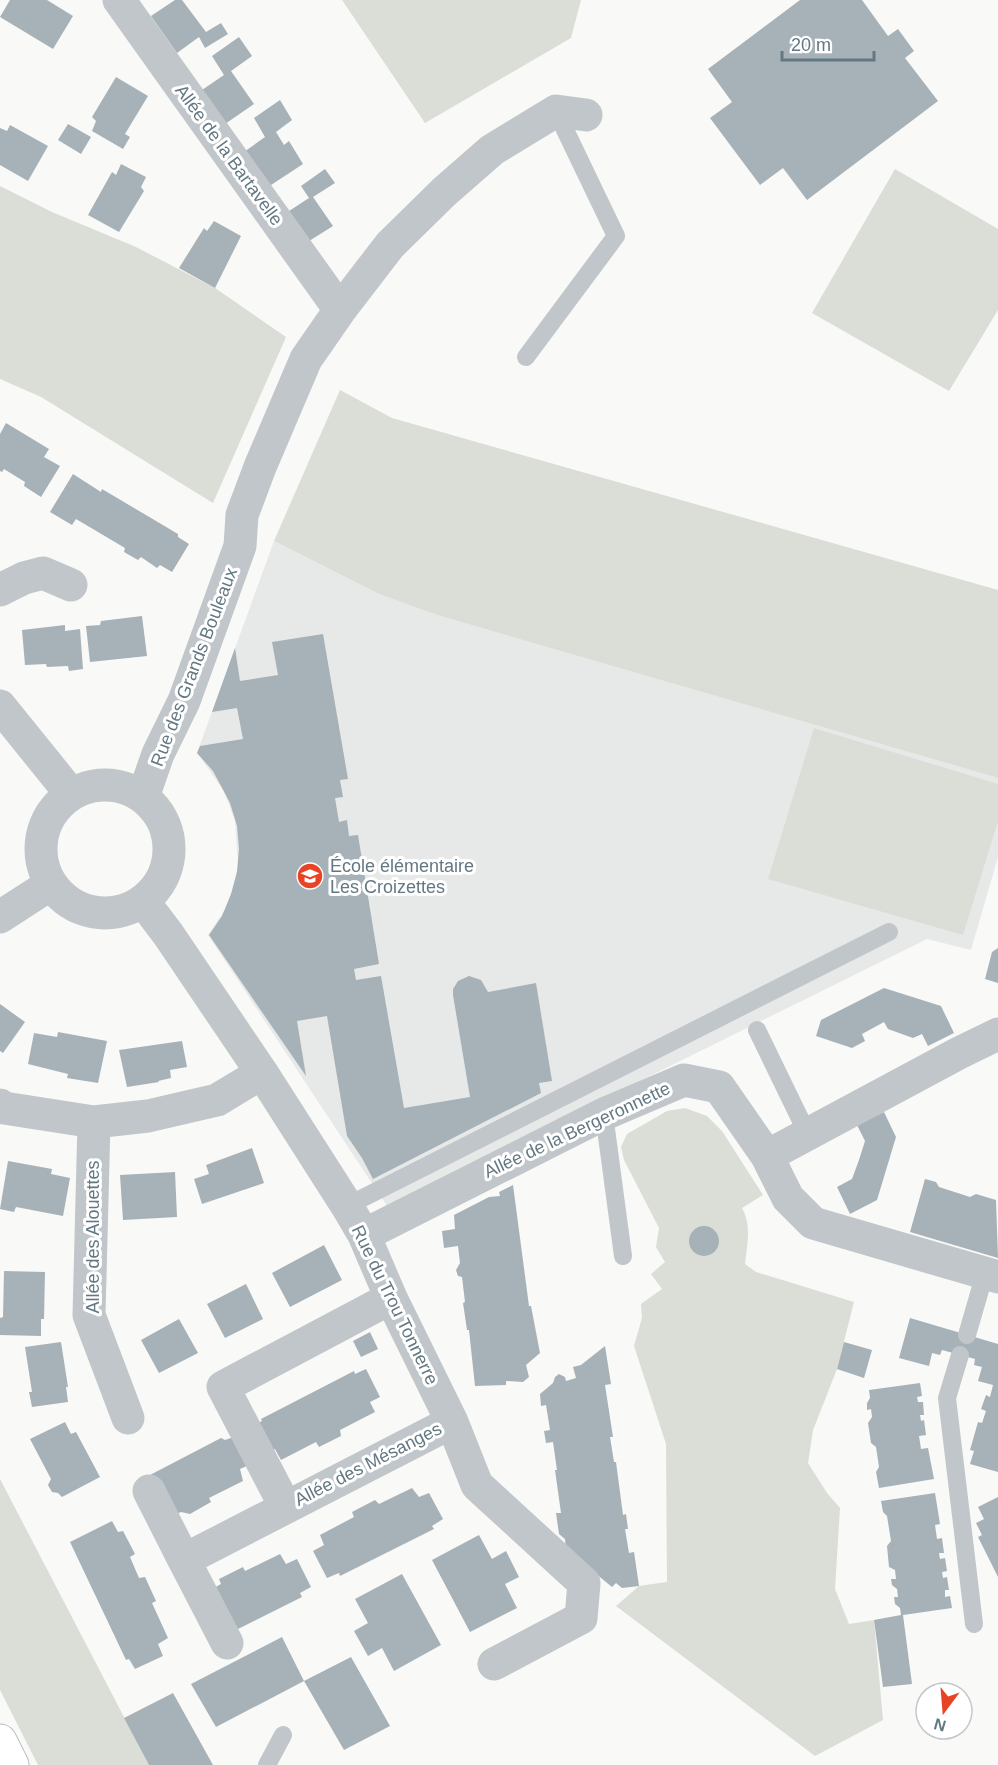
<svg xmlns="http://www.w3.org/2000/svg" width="998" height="1765" font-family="Helvetica,sans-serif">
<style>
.built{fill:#e7e9e8}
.green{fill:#daded6}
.building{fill:#a6b2b7}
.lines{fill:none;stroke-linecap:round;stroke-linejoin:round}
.secondary-casing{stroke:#b2babe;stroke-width:35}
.lane{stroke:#c0c6c9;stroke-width:18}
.street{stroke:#c0c6c9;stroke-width:33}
.secondary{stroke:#fff;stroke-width:33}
.labels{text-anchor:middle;stroke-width:6;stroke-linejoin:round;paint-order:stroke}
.street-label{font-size:18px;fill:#637883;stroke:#fff}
.poi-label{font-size:18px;fill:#637883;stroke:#fff;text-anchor:start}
</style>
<rect width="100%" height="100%" fill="#f9f9f7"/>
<!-- built -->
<path class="built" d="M274 541 379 594 437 615 998 778V857L971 950 927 939 387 1206 208 935 230 902 238 865 235 821 224 791 197 753Z"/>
<!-- green -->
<path class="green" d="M342 0H581L571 38 425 123Z
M895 169 998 229V310L949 391 812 313Z
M0 186 52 212 136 247 215 288 286 337 213 503 41 397 0 379Z
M340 390 392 418 998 590V778L437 615 379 594 274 541Z
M814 728 998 784V821L963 935 768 879Z
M685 1108 707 1116 722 1131 763 1195 742 1208C752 1226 747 1244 745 1264L756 1272 854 1302 837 1369 813 1430 808 1463 827 1493 840 1508 835 1589 849 1624 874 1620 883 1720 815 1756 616 1606 639 1586 667 1582 666 1444 634 1346 642 1318 641 1304 662 1289 651 1274 665 1262 656 1247 659 1228 624 1160 621 1147 627 1134 667 1111Z
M0 1479 149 1765H38L0 1690Z"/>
<!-- building -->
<path class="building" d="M10 0H47L73 16 53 49 0 17Z
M175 0H182L206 32 221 23 228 34 205 48 199 37 177 53 151 16Z
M800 0H862L888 36 898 29 914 51 905 58 938 101 807 200 783 168 760 185 710 118 732 102 708 69Z
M239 37 252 56 231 71 254 104 225 124 202 90 224 75 212 56Z
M116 77 148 96 125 134 130 137 123 149 92 131 96 121 92 117Z
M280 100 292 120 276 132 284 145 289 141 303 164 268 187 244 152 265 137 254 118Z
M68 124 91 137 81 154 58 140Z
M10 125 48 146 28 181 0 165V128L7 131Z
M121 164 146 177 141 187 144 191 119 232 88 215 112 172 116 175Z
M325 169 335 183 313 197 333 226 306 243 286 213 309 198 301 186Z
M214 221 241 236 215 288 179 268 204 228 207 231Z
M6 423 49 449 44 457 60 466 41 497 24 486 25 482 4 469 2 472 0 471V434Z
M73 474 101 492 102 489 178 534V537L189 544 172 572 160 565 157 568 141 557 138 560 124 552 125 548 76 519 72 525 50 512Z
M142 616 147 656 90 662 86 626 100 625 101 621Z
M65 625V631L80 629 83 669 69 671 68 666 47 667 46 664 25 665 22 630Z
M323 634 348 779 340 780 343 797 335 798 339 822 347 820 349 836 358 835 379 964 354 969 356 980 381 976 404 1108 470 1097 453 995V989L458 981 469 976 481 980 488 992 536 983 552 1081 539 1083 541 1093 373 1179 362 1158 347 1136 327 1016 297 1021 306 1076 209 935 222 916 231 894 237 872 239 849 237 826 230 803 213 771 197 753 200 746 243 739 237 708 212 712 235 648 240 681 278 675 272 642Z
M998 948V983L985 979 992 952Z
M884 988 941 1006 954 1033 928 1046 922 1034 913 1038 888 1029 884 1022 862 1034 865 1041 852 1048 816 1036 821 1020Z
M0 1004 25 1022 3 1053 0 1051Z
M58 1032 107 1041 98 1083 67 1078 68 1074 28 1064 34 1033 57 1037Z
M182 1041 187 1067 170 1070 171 1078 158 1081 159 1082 127 1087 119 1050Z
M884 1112 896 1137 877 1200 850 1214 837 1187 852 1179 859 1160 865 1141 857 1125Z
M252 1148 264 1183 202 1204 194 1179 209 1174 206 1165Z
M8 1161 52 1169 51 1174 70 1178 63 1216 16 1207 14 1212 0 1209Z
M175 1172 177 1217 123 1220 120 1175Z
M925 1179 936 1182 939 1187 970 1197 976 1194 996 1200 998 1258 910 1232Z
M513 1185 529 1306H531L540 1353 526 1365 529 1377 523 1382 506 1381V1385L475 1386 469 1330H467L463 1303 465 1302 462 1277 458 1276 456 1270 460 1263 458 1246 444 1248 442 1231 455 1229 454 1215 489 1197 500 1196 499 1192Z
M689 1241a15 15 0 1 1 30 0a15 15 0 1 1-30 0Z
M324 1245 342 1280 290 1307 272 1273Z
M4 1271 45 1272 44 1319H41V1336L0 1335V1318L3 1317Z
M246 1284 263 1319 225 1338 207 1304Z
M910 1318 998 1344V1472L970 1464 974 1451 970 1450 978 1422 982 1423 986 1411 981 1409 986 1395 990 1397 993 1385 978 1381 982 1367 974 1365 975 1359 942 1350 940 1355 932 1353 929 1366 899 1358Z
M179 1319 198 1353 159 1373 141 1340Z
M370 1332 378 1349 361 1357 353 1341Z
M61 1342 68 1387H66L68 1402 32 1407 29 1392H32L25 1347Z
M844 1342 872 1350 864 1378 837 1369Z
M605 1346 611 1384 605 1385 613 1437H610L614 1462H616L623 1515 626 1514 628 1529H625L629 1553 634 1552 639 1586 622 1588 616 1583 612 1587 566 1549 565 1539 559 1534 556 1513H561L555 1470H557L553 1442 546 1443 544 1431 550 1430 546 1405 541 1406 540 1394 553 1383 555 1377 559 1374 565 1377 566 1381 576 1378 573 1367 581 1365Z
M366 1369 380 1397 370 1402 375 1412 340 1430 341 1436 319 1447 316 1442 281 1460 275 1449 265 1455 251 1427 262 1421 261 1419 354 1371 355 1374Z
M920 1383 922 1396 917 1397 918 1402H923L924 1415H920L921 1421 924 1420 926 1435 919 1436 921 1449 928 1448 934 1479 879 1488 876 1472 879 1467 876 1447 871 1443 868 1423 872 1417 871 1409 867 1410V1403L870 1398 869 1390Z
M65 1422 71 1434 76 1432 100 1477 62 1497 58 1493 52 1492 48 1485 51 1479 30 1439Z
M234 1437 249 1465 240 1469 243 1481 209 1498 211 1502 190 1514 181 1512 172 1516 150 1475 221 1438 225 1440Z
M412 1488 419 1497 429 1493 443 1519 432 1526 434 1529 340 1576 339 1573 327 1578 313 1551 324 1545 320 1535 354 1517 352 1512 375 1500 379 1504Z
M935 1493 940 1524 935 1525 937 1539 942 1538 944 1553H939L940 1559 945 1558 947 1571 942 1572 943 1578 947 1577 949 1590H945V1597L950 1596 952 1608 903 1615 912 1684 883 1687 874 1620 901 1615 900 1608 895 1604 894 1597H898L897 1589 892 1585 891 1579H896L895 1570 889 1567 887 1546 891 1541 887 1516 883 1512 881 1501Z
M998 1497V1577L978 1537 982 1535 976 1523 984 1519 978 1507Z
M112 1521 118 1532 123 1531 135 1554 130 1557 139 1578 145 1577 156 1601 152 1603 168 1638 158 1644 163 1656 135 1669 129 1659 126 1660 70 1542Z
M479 1535 492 1559 506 1551 519 1577 505 1584 517 1608 470 1632 432 1560Z
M280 1554 286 1564 297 1559 311 1587 300 1593 302 1597 232 1632 210 1590 221 1584 219 1579 243 1567 245 1571Z
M402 1574 441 1645 394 1671 382 1648 368 1656 354 1631 368 1623 355 1599Z
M282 1637 304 1681 216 1727 191 1684Z
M351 1657 390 1726 344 1750 304 1681Z
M173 1693 213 1765H149L124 1718Z"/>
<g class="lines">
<defs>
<path id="secondary" d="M0 1741 12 1765"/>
</defs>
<!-- secondary casing -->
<use href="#secondary" class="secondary-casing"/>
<!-- lane -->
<path class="lane" d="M526 357 616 236 556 111
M757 1030 807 1133
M604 1114 623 1256
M347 1206 889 932
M967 1335 985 1273
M960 1355 947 1398 974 1624
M267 1765 283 1735"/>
<!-- street -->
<path class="street" d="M119 0 340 310
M0 590 24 578 43 573 71 585
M0 706 71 794
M41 849a64 64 0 1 1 128 0a64 64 0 1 1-128 0Z
M143 797 158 754 184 701 240 546 242 515 260 467 306 359 340 310 390 245 444 192 492 150 556 111 586 115
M143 901 168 934 262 1073 347 1206 364 1235 391 1298 452 1422 477 1485 584 1583 581 1618 494 1664
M0 917 51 884
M0 1105 4 1108 94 1122 148 1116 217 1100 262 1073
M94 1122 89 1315 128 1418
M767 1156 959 1053 998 1034
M364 1235 604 1114 684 1080 719 1087 767 1156 788 1198 813 1223 998 1277
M149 1491 184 1560
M285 1506 223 1387 391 1298
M227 1643 184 1560 452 1422"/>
<!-- secondary -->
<use href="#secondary" class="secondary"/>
</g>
<!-- icons -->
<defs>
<symbol id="school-disc" viewBox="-11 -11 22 22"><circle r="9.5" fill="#e94327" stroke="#fff"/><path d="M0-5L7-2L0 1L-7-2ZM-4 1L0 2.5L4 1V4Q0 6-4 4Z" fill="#fff"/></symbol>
</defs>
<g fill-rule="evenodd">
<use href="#school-disc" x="295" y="861" width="30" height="30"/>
</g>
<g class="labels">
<!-- street labels -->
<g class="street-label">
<text transform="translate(229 155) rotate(54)" y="6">Allée de la Bartavelle</text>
<text transform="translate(194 667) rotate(-69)" y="6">Rue des Grands Bouleaux</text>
<text transform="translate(577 1130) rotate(-25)" y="6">Allée de la Bergeronnette</text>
<text transform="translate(93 1237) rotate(-90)" y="6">Allée des Alouettes</text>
<text transform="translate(395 1305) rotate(64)" y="6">Rue du Trou Tonnerre</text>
<text transform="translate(368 1464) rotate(-27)" y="6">Allée des Mésanges</text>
</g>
<!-- poi labels -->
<g class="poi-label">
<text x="330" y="872">École élémentaire<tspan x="330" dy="21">Les Croizettes</tspan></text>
</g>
</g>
<!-- north arrow -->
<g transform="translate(944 1711) rotate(196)"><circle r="28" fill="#ffffff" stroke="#c1c9cd" stroke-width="1.5"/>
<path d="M0-4.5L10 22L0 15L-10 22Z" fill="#e94327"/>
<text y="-9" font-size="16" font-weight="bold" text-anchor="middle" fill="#637883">N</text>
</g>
<!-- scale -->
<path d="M782 51v9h92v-9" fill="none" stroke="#637883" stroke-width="3"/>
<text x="791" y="51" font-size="18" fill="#637883" stroke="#ffffff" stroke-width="4.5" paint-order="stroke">20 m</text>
</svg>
